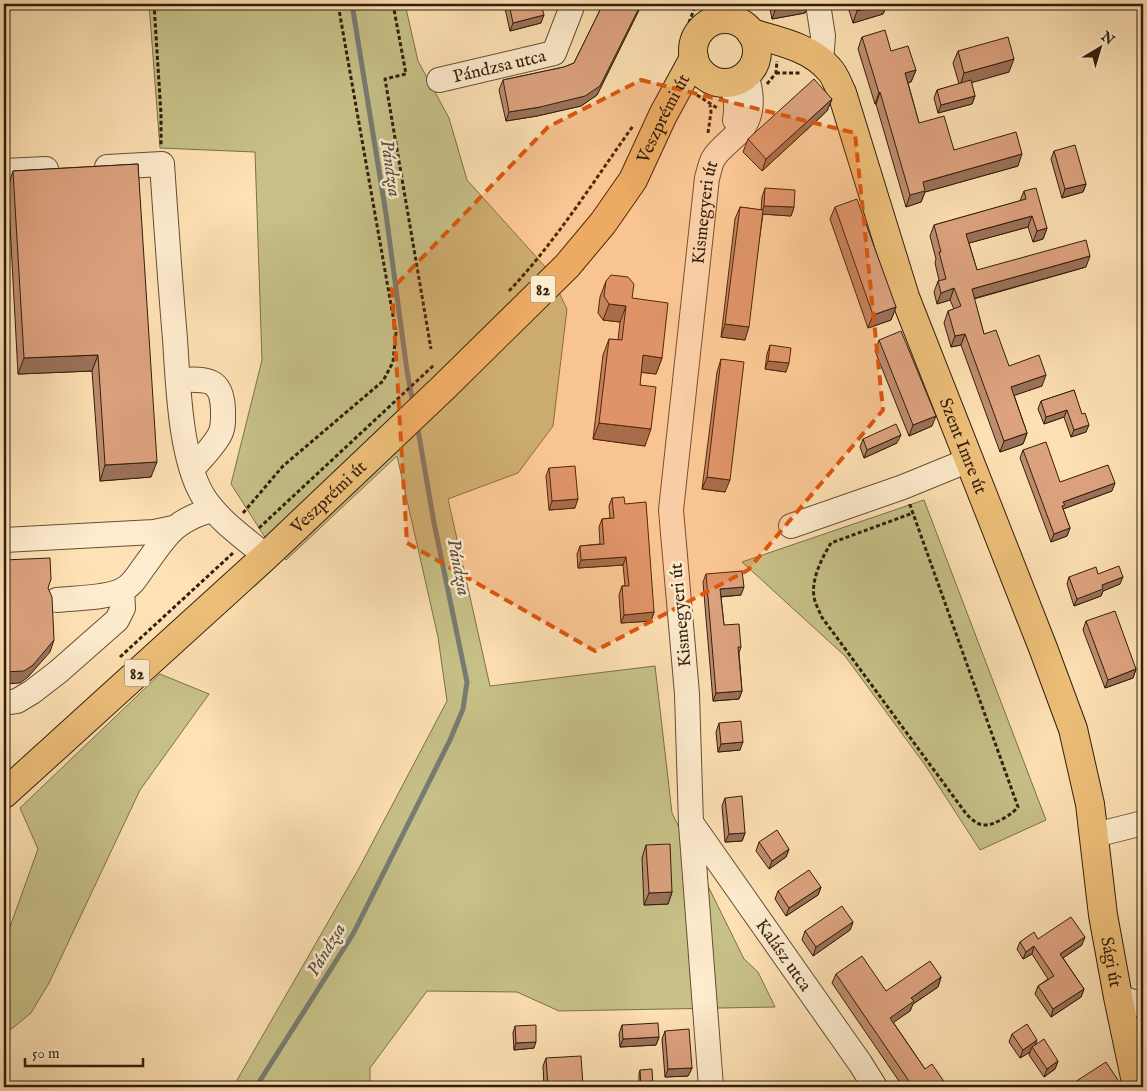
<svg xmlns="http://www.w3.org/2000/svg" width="1147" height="1091" font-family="'IM FELL English',serif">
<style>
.green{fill:#c7c188;stroke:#7c704a}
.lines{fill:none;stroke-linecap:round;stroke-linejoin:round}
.stream{stroke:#777c73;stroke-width:5}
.minor-casing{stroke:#644f36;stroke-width:26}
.major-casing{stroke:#311e0c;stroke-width:30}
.path{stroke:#311e0c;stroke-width:3;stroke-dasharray:4 2.5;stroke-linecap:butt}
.minor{stroke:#feecce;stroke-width:24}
.major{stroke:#efc07a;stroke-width:28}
.wall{fill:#bf8c6e;stroke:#311e0c}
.shaded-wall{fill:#9b725a;stroke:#311e0c}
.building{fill:#dea380;stroke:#311e0c}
.marked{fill:#df560c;fill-opacity:0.2;stroke:#df560c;stroke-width:4;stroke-dasharray:10 6;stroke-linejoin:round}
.labels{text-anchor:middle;stroke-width:5;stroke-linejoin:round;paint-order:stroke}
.shield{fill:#feecce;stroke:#6e5c46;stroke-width:1}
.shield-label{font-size:16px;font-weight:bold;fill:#311e0c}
.street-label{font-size:18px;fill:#311e0c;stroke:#feecce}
.water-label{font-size:19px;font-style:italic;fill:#544d40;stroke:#feecce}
</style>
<rect width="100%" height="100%" fill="#fee1b4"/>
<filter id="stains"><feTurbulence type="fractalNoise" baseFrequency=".004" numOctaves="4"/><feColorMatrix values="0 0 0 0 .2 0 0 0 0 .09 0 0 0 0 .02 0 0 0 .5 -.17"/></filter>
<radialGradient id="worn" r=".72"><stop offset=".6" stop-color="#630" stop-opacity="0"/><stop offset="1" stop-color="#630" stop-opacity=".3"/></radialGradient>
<!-- green -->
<path class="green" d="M149 4H405L418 61 449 118 467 180 548 270 567 309 553 426 518 473 448 499 490 686 655 666 672 813 744 959 758 972 775 1007 559 1011 517 992 427 991 370 1068V1085L368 1087H233L358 870 447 701 438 637 397 456 286 560 266 539 231 484 262 360 255 152 160 148Z
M924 500 1046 820 980 850 925 765 845 656 742 562Z
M160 674 209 694 140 790 49 983 31 1013 4 1035V938H6L38 849 20 808Z"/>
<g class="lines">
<!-- stream -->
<path class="stream" d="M352 4 386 214 407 371 413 403
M256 1087 353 934 450 740 463 709 467 682 434 523 417 424"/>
<defs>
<g id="minor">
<path d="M818 4 823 36 821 62"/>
<path id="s1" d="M439 80 554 53 573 4"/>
<path d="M726 82C737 90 737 107 735 120"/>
<path d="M107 167 162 164C166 223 170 281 175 339 178 383 180 458 203 496 218 520 244 538 266 556"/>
<path d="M4 171 46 169"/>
<path d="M178 380C206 379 222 377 223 410 223 419 224 428 219 436 212 448 201 459 192 469"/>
<path d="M791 526 903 487 969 460"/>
<path d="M4 540 154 532 173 528"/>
<path d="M57 600C74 598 109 598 122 590 132 586 137 576 143 568 166 537 172 521 212 510"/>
<path d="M4 703 17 701 32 692 58 672 117 620 123 608 122 591"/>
<path id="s2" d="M692 824 860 1063 875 1087"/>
<path d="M1095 835 1143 823"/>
<path d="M1118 997 1143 1005"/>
<path id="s3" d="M711 1087 691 824 687 694 671 510 707 178C709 172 710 165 713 159 718 150 728 143 735 136 754 120 753 96 746 74"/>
</g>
<g id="major">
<circle cx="725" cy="51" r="32"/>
<path id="s4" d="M751 33C778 41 810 47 829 69 835 75 838 85 842 93L905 297 1043 648 1073 729 1090 804 1103 915 1118 997 1137 1087"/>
<path id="s5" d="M4 794 266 556 443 388 567 266 603 223 633 180 663 115 694 58"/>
</g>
</defs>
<!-- minor casing -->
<use href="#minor" class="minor-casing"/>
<!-- major casing -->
<use href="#major" class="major-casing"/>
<!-- path -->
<path class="path" d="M154 4 161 114V145
M393 4 406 74 385 79 431 349
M682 41 696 4
M776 73H800
M767 84 776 73 777 61
M697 95 717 108
M708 133 711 112 710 105
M509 291C557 240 593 182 633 126
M910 504V505L1018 807C1013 814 993 826 984 825 977 825 972 819 967 815L821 616C819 610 815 603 814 597 811 579 822 558 831 543L913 513
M243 513 283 466 383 381 393 362 396 333 338 4
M259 528 434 365
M120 657 233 553"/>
<!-- minor -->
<use href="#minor" class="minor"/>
<!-- major -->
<use href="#major" class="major"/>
</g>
<!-- wall -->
<path class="wall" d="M504 4H541V23L510 31Z
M603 4H642L597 95 581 106 537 116 506 121 499 90 503 80 564 67 574 63Z
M769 4H808L805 13 772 19Z
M847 4H897L886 7 883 14 853 23Z
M862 37 891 51 916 70 911 82 908 83 919 123 954 150 1018 166 925 192 921 202 906 207 876 104H875L858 49Z
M958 51 1009 72 971 82 975 96 972 104 938 113 934 98 937 90 959 84 953 63Z
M832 99 827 111 762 171 743 152 748 139Z
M1054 151 1086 184 1083 192 1062 198 1051 159Z
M138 164 151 477 100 481 92 371 18 374 8 187 13 171Z
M765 188 794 207 791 216 763 214 745 340 721 337 735 219 740 207 761 210 762 197Z
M1024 191 1047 228 1043 239 1033 242 1028 227 969 243 977 270 1086 267 974 299 984 334 1009 366 1042 386 1014 395 1027 433 1023 444 1000 452 961 345 951 347 944 323 948 311 954 309 950 300 937 304 934 292 938 281 939 280 935 263 936 259 930 236 934 225 1020 201Z
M835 207 896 307 891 320 868 328 830 219Z
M606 281 632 298 662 358 656 374 641 372 640 385 645 446 593 439 603 355 609 339 618 340 620 322 603 320 598 313 600 297Z
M879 340 932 426 909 436 875 351Z
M770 345 786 372 765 369 767 354Z
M721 359 725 492 702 489 717 372Z
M1074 390 1086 432 1071 437 1064 417 1044 424 1038 409 1041 401Z
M863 439 897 443 864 458 860 447Z
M1023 450 1060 482 1112 491 1063 509 1070 528 1067 536 1051 542 1020 458Z
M549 468 575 508 549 510 546 476Z
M612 498 625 504 654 612 651 621 621 623 619 595 622 586H625L623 565 578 568 577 554 580 546 600 544 599 527 602 519 610 518 609 506Z
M706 574 741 595 721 597 724 625 741 647 739 653 742 691 739 699 713 701 703 582Z
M1098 574 1120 584 1103 591 1101 596 1074 606 1067 584 1069 577Z
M1086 621 1136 669 1133 678 1105 688 1083 630Z
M1143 671V693L1139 682Z
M719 723 740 750 718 752 716 732Z
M725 798 745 833 742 841 725 842 722 806Z
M759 842 789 849 786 857 769 869 756 851Z
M646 845 672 892 668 904 644 905 642 858Z
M821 887 818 895 786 916 775 899 778 891Z
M853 922 850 930 813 956 802 940 805 931Z
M1038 939 1082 945 1063 958 1084 989 1081 997 1051 1017 1035 994 1038 986 1048 979 1032 954 1023 959 1017 949 1020 942Z
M836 974 886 991 941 977 938 987 913 1004 910 1011 893 1022 925 1069 944 1087H903L832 983Z
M622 1025 659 1037 656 1045 620 1047 619 1034Z
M515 1026 534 1048 514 1050 513 1033Z
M665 1031 692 1068 688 1076 665 1077 662 1039Z
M1012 1034 1036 1044 1058 1061 1055 1069 1044 1077 1029 1055 1030 1052 1020 1058 1009 1042Z
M546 1058 583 1086 582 1087H544L543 1066Z
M640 1070 653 1087H639V1074Z
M1075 1082 1118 1087H1073Z"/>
<!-- shaded-wall -->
<path class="shaded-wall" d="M641 4H642L597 95 581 106 537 116 506 121 509 112 540 107Z
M808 4 805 13 772 19 775 10Z
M883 4H897L886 7 883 14 853 23 857 11Z
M544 15 541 23 510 31 513 23Z
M1014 59 1009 72 960 86 964 73Z
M916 70 911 82 900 85 905 73Z
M880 92 876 104H875L879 93Z
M975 96 972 104 938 113 941 105Z
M832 99 827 111 762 171 766 159Z
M1022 154 1018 166 925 192 921 202 906 207 910 195 923 182Z
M1086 184 1083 192 1062 198 1065 189Z
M764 206 794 207 791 216 761 214Z
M1032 216 1028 227 962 245 966 234Z
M1047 228 1043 239 1033 242 1037 231Z
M1090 256 1086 267 968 300 972 289Z
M954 288 950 300 937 304 941 293Z
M609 304 626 306 620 322 603 320Z
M896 307 891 320 868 328 873 315Z
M725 324 749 327 745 340 721 337Z
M965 334 961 345 951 347 955 336Z
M98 355 92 371 18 374 24 358Z
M643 355 662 358 656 374 637 372Z
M768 361 789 363 786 372 765 369Z
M1046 375 1042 386 1007 398 1011 387Z
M1067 410 1064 417 1044 424 1046 417Z
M936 416 932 426 909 436 913 425Z
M599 423 651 429 645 446 593 439Z
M1089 425 1086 432 1071 437 1074 430Z
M1027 433 1023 444 1000 452 1004 441Z
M901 435 897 443 864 458 867 450Z
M157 462 151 477 100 481 105 465Z
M707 477 730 480 725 492 702 489Z
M1115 483 1112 491 1063 509 1062 506 1063 502Z
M578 499 575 508 549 510 552 501Z
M1070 528 1067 536 1051 542 1054 534Z
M626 557 623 565 578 568 581 560Z
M1123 577 1120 584 1103 591 1101 596 1074 606 1077 599 1102 585Z
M744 587 741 595 717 597 720 589Z
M654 612 651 621 621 623 624 615Z
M54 640 50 652 28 677 20 683 4 684V672Z
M1136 669 1133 678 1105 688 1108 680Z
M742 691 739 699 713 701 716 693Z
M743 742 740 750 718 752 721 744Z
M745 833 742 841 725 842 729 834Z
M789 849 786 857 769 869 772 861Z
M821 887 818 895 786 916 789 908Z
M672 892 668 904 644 905 649 893Z
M853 922 850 930 813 956 816 947Z
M1085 937 1082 945 1057 962 1060 954Z
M1034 946 1032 954 1023 959 1026 952Z
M941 977 938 987 913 1004 910 1011 887 1027 890 1018 911 998Z
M1084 989 1081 997 1051 1017 1053 1009Z
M659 1037 656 1045 620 1047 623 1039Z
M1037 1040 1034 1049 1032 1047 1030 1052 1020 1058 1023 1050Z
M536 1042 534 1048 514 1050 516 1043Z
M1058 1061 1055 1069 1044 1077 1047 1069Z
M692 1068 688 1076 665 1077 668 1069Z
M1120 1083 1118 1087H1113Z"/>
<!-- building -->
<path class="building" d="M509 4H541L544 15 513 23Z
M603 4H641L600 86 585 96 540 107 509 112 503 80 564 67 574 63Z
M774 4H808L775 10Z
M855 4H884L857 11Z
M885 30 891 51 908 46 916 70 905 73 919 123 944 116 954 150 1016 132 1022 154 923 182 925 191 910 195 880 92 879 93 862 37Z
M1008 37 1014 59 964 73 958 51Z
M814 79 832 99 766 159 748 139Z
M971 80 975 96 941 105 937 90Z
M1075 145 1086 184 1065 189 1054 151Z
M138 164 157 462 105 465 98 355 24 358 13 171Z
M765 188 795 190 794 207 764 206Z
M1036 188 1047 228 1037 231 1032 216 966 234 977 270 1086 240 1090 256 972 289 984 334 996 330 1009 366 1039 355 1046 375 1011 387 1027 433 1004 441 965 334 955 336 948 311 961 306 954 288 941 293 938 281 946 279 939 252H941L934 225 1026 199 1024 191Z
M857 199 896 307 873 315 835 207Z
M740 207 763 210 749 327 725 324Z
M611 275 628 277 634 284 632 298 668 303 662 358 643 355 640 385 656 387 651 429 599 423 609 339 622 340 626 306 609 304 604 296 606 281Z
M901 331 936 416 913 425 879 340Z
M770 345 791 348 789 363 768 361Z
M721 359 744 362 730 480 707 477Z
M1074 390 1082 414 1085 413 1089 425 1074 430 1067 410 1046 417 1041 401Z
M896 424 901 435 867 450 863 439Z
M1046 442 1060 482 1108 465 1115 483 1063 502 1065 505 1062 506 1070 528 1054 534 1023 450Z
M575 466 578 499 552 501 549 468Z
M624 497 625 504 646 502 654 612 624 615 622 586H629L626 557 581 560 580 546 604 544 602 519 614 518 612 498Z
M50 558 51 579 48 588 52 597 54 640 33 665 24 671 4 672V560Z
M1119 566 1123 577 1102 585 1103 589 1077 599 1069 577 1096 567 1098 574Z
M742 571 744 587 720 589 724 625 739 624 741 647H738L742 691 716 693 706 574Z
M1115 611 1136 669 1108 680 1086 621Z
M741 721 743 742 721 744 719 723Z
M742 796 745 833 729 834 725 798Z
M777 830 789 849 772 861 759 842Z
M670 844 672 892 649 893 646 845Z
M809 870 821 887 789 908 778 891Z
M842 906 853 922 816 947 805 931Z
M1071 917 1085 937 1060 954 1084 989 1053 1009 1038 986 1054 976 1034 946 1026 952 1020 942 1034 932 1038 939Z
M862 956 886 991 930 961 941 977 911 998 914 1001 890 1018 925 1069 932 1064 945 1083 939 1087H913L836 974Z
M658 1023 659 1037 623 1039 622 1025Z
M1027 1024 1037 1040 1023 1050 1012 1034Z
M536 1025V1042L516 1043 515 1026Z
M689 1029 692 1068 668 1069 665 1031Z
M1044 1039 1058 1061 1047 1069 1032 1047Z
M581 1056 583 1086 548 1087 546 1058Z
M1106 1062 1120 1083 1113 1087H1078L1075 1082Z
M652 1069 653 1087H641L640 1070Z
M829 1082 833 1087H821Z"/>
<!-- marked area -->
<path class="marked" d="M641 80 855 133 883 410 748 570 595 651 407 543 392 289 548 127Z"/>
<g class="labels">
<!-- shield labels -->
<g class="shield">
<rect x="530.5" y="275.5" width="25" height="27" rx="4"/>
<rect x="124.5" y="659.5" width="25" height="27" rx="4"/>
</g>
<g class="shield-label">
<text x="543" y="295">82</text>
<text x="137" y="679">82</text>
</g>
<!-- street labels -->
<g class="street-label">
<text dy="6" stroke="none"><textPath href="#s1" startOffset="62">Pándzsa utca</textPath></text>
<text dy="6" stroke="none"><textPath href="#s5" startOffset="949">Veszprémi út</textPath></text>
<text dy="6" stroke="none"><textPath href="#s3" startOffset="878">Kismegyeri út</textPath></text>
<text dy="6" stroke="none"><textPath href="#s4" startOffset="488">Szent Imre út</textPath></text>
<text dy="6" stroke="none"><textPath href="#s5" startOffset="440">Veszprémi út</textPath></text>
<text transform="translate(680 615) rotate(-95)" y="6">Kismegyeri út</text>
<text dy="6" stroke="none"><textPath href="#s2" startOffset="160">Kalász utca</textPath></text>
<text dy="6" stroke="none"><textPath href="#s4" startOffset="1028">Sági út</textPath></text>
</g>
<!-- water labels -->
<g class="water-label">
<text transform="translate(392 168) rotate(82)" y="7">Pándzsa</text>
<text transform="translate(460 567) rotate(79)" y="7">Pándzsa</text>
<text transform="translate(325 949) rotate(-59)" y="7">Pándzsa</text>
</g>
</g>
<!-- margin -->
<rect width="1147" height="1091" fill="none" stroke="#fee1b4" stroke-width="20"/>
<rect x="5" y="5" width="1137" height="1081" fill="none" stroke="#311e0c" stroke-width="2.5"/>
<rect x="10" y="10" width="1127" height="1071" fill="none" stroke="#311e0c"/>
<!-- north arrow -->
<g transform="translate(1100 48) rotate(38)" stroke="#feecce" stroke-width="4" paint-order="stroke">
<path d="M0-4L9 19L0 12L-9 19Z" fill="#311e0c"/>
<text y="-8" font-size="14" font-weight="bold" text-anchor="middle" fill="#311e0c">N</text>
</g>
<!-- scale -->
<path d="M25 1058v8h118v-8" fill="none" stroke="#311e0c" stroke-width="2.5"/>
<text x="32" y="1058" font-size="15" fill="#311e0c" stroke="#feecce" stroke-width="4" paint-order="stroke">50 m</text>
<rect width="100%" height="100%" filter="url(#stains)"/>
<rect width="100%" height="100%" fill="url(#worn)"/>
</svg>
